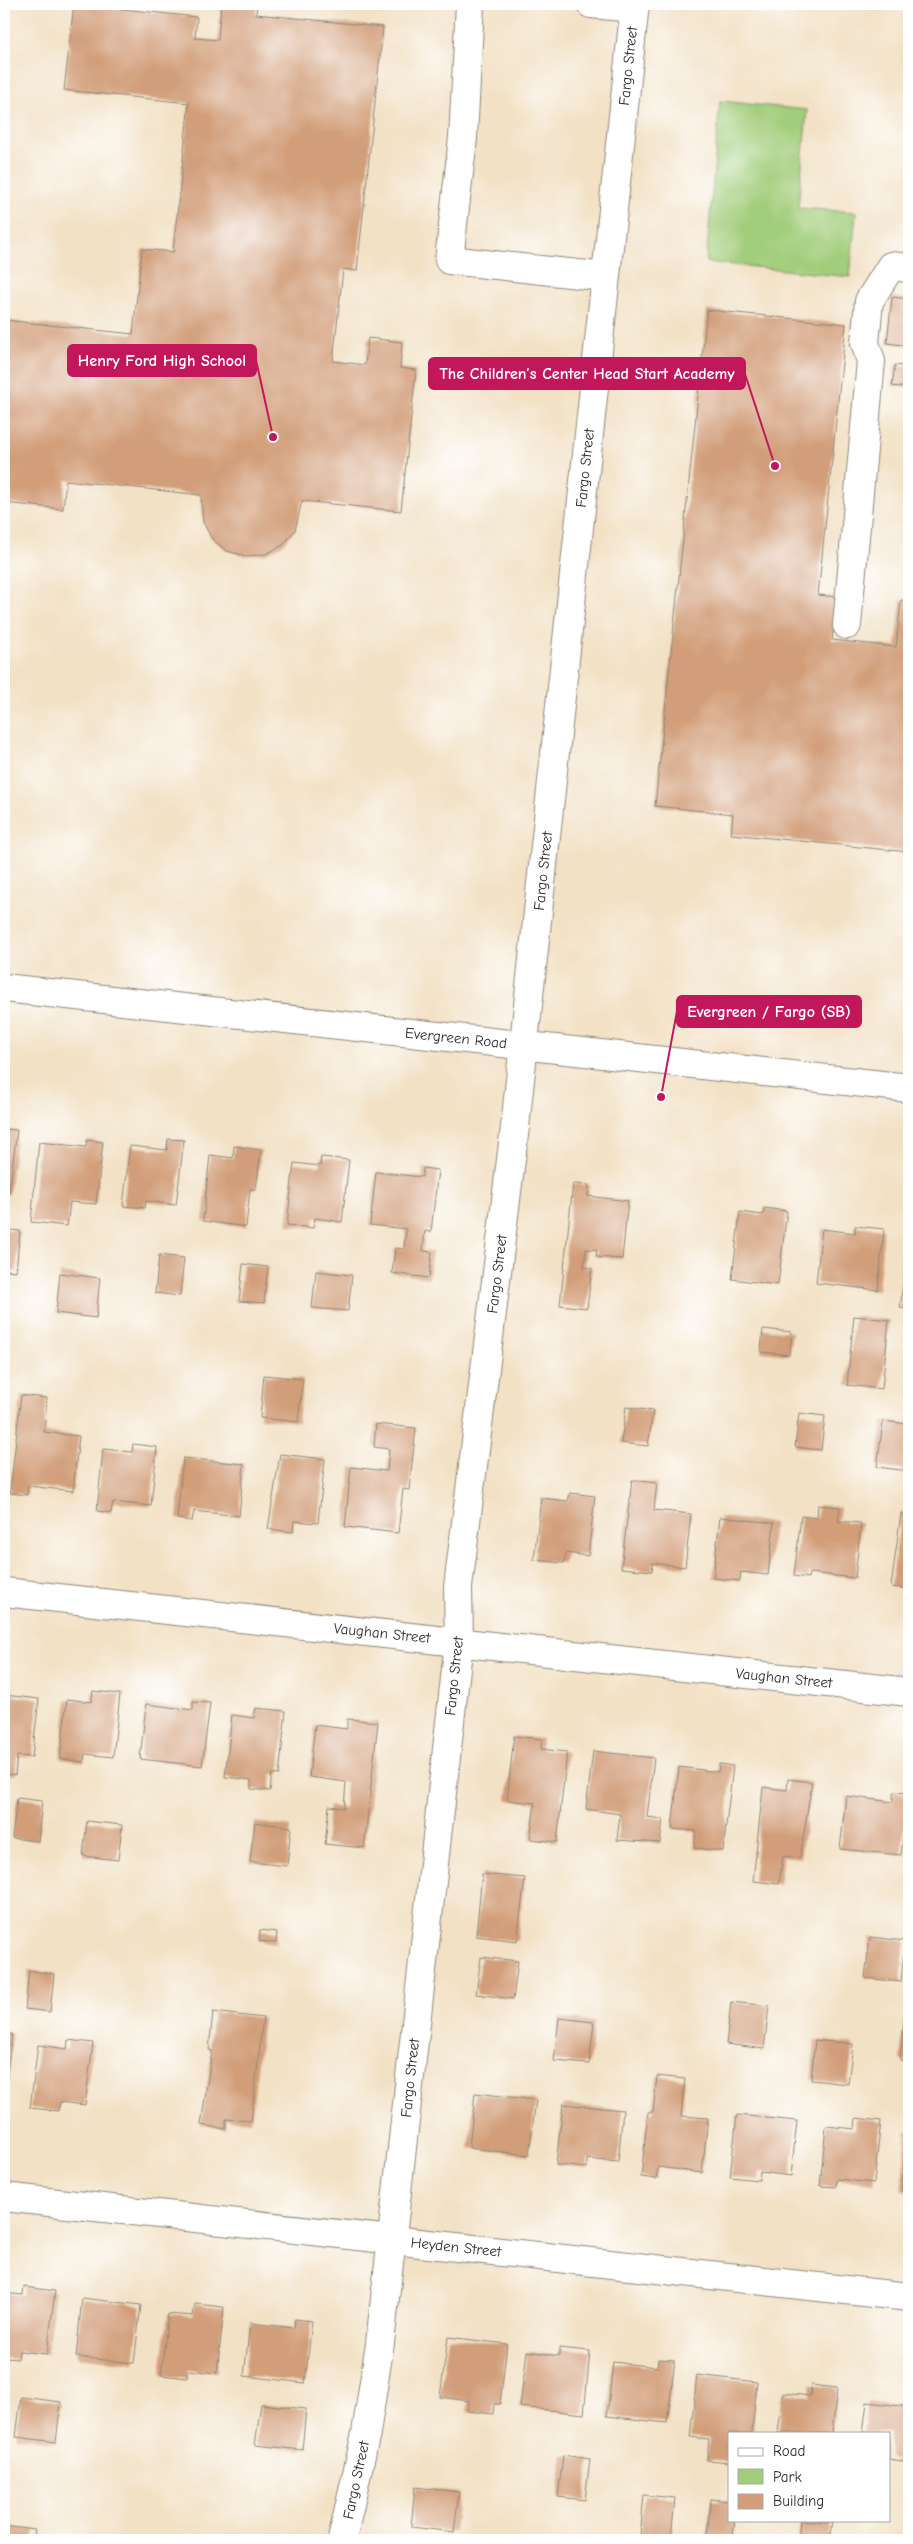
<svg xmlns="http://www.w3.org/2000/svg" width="913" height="2544" font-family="'Comic Neue',sans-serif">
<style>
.green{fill:#a2cd7a;stroke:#667c52}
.building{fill:#d29e79}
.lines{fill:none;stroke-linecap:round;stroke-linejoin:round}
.minor-casing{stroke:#8e8678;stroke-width:30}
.minor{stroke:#fff;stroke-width:28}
.labels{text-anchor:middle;stroke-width:4;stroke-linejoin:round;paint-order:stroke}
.street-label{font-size:15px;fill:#2b2b2b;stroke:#fff}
.leader{fill:none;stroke:#c2185b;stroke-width:2}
.callout-dot{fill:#c2185b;stroke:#fff;stroke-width:2}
.callout{fill:#c2185b;stroke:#c2185b;stroke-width:2}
.callout-label{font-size:16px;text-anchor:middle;font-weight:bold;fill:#fff}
</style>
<rect width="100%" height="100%" fill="#fff"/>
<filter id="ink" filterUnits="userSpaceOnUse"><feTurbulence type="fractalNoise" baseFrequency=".02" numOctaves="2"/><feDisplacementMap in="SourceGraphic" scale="10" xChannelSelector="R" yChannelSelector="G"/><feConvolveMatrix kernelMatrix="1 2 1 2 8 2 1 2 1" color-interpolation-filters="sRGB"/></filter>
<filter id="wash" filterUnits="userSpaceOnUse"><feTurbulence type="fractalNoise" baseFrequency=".0096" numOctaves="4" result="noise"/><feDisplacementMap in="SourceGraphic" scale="20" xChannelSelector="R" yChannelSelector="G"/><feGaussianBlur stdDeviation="1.12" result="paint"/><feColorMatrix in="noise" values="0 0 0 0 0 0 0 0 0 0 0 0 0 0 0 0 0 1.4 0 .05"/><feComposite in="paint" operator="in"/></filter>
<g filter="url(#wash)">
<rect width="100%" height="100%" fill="#f2e1c5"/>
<!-- green -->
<path class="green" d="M720 101 807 110 798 208 856 212 850 277 706 262Z"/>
<g id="blocks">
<!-- building -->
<path class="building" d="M74 4 197 17 195 38 218 40 221 4H257L256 14 383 27 357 271 343 269 333 361 365 365 368 338 402 342 400 368 416 370 401 511 302 501 295 530 283 545 266 554 246 556 227 551 212 539 203 522 201 495 66 480 63 509 4 503V320L133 334 142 249 173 252 189 103 64 90Z
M892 297 909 299V346L887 343Z
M707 310 846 324 818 595 837 597 832 640 896 647 901 600 909 601V852L731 834 733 814 655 806Z
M895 365 909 367V388L892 386Z
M4 1129 17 1130 9 1194H4Z
M168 1139 184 1140 176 1205 146 1201 145 1208 123 1206 130 1146 167 1150Z
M87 1140 103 1142 96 1204 70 1202 67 1226 31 1222 39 1142 86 1147Z
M234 1146 261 1150 256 1189H250L246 1227 203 1221 210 1155 233 1158Z
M321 1157 349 1160 342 1222 315 1218 313 1228 287 1225 294 1163 320 1166Z
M423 1168 438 1170 431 1232 425 1231 423 1251 432 1252 429 1278 392 1273 395 1248 404 1249 406 1229 370 1225 376 1172 422 1177Z
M573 1184 589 1185 588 1196 628 1201 622 1259 596 1257 597 1250 586 1249 584 1267 592 1268 587 1308 560 1305Z
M764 1208 787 1211 778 1285 732 1279 740 1212 763 1215Z
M855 1226 884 1229 878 1290 816 1283 822 1229 855 1233Z
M4 1229 20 1231 16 1271 4 1270Z
M908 1240H909V1309L900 1308Z
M159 1255 184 1258 180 1296 155 1293Z
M243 1264 268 1267 264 1303 239 1301Z
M316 1271 352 1275 348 1311 312 1308Z
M60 1273 100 1278 96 1318 56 1313Z
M854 1316 889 1320 882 1389 847 1385Z
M763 1329 792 1332 789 1355 761 1352Z
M264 1375 303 1379 298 1422 260 1418Z
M21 1395 47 1398 44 1432 79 1436 73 1491 28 1486 27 1495 10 1493Z
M626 1407 653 1411 648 1446 621 1443Z
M799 1413 825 1416 821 1450 795 1447Z
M883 1421 909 1424V1471L877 1467Z
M376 1424 416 1428 409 1490 403 1489 398 1533 345 1527 351 1467 387 1471 389 1449 374 1447Z
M133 1444 157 1447 151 1506 113 1502 111 1513 97 1511 103 1449 132 1452Z
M280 1454 325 1459 318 1523 294 1521 293 1532 268 1529Z
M183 1458 244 1464 239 1516 194 1511 192 1521 177 1519Z
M632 1480 657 1483 654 1510 691 1514 685 1567 653 1563 652 1571 621 1568Z
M570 1493 595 1496 588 1556 566 1553 564 1563 534 1560 541 1498 568 1501Z
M818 1505 840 1507 838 1521 861 1523 855 1578 809 1573 808 1578 794 1576 801 1516 817 1518Z
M901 1513 909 1514V1589L891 1587Z
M720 1517 774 1523 768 1575 741 1572 740 1581 713 1578Z
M93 1691 120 1694 113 1757 85 1754 84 1762 60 1759 67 1699 91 1702Z
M4 1695 39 1699 32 1757 17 1756 15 1775 4 1774Z
M193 1702 210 1703 202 1766 140 1759 146 1704 193 1710Z
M256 1708 286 1711 279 1775 272 1774 270 1791 251 1789V1780L225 1777 232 1715 254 1718Z
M347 1719 378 1722 364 1848 325 1844 329 1806 344 1808 346 1782 309 1777 315 1725 347 1729Z
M514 1736 542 1739 541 1749 567 1752 557 1842 530 1839 535 1803 507 1800Z
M593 1751 654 1758 647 1817 663 1819 660 1843 617 1840 620 1814 586 1809Z
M719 1764 733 1766 723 1851 694 1848 696 1831 672 1829 679 1767 718 1772Z
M788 1779 812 1782 800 1858 783 1856 779 1884 753 1881 763 1787 787 1790Z
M893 1792 909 1793 901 1855 840 1849 846 1796 893 1802Z
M17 1798 42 1801 38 1841 12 1838Z
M87 1821 122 1825 118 1860 83 1856Z
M255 1822 291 1827 287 1866 250 1862Z
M482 1874 525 1878 517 1941 476 1936Z
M260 1930 277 1932 276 1943 259 1941Z
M870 1937 905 1941 901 1982 865 1978Z
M481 1957 518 1961 513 1999 476 1994Z
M29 1970 54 1974 50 2012 25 2009Z
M731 2002 769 2006 764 2049 726 2044Z
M213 2012 263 2018 251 2121 226 2119V2129L201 2125 212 2051 209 2050Z
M559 2018 594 2022 589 2064 554 2061Z
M904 2020 909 2021V2062L900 2060Z
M4 2033 12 2034 5 2091H4Z
M68 2040 93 2043 85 2105 60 2102 58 2111 30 2108 38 2045 67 2049Z
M815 2040 853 2044 848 2084 811 2080Z
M657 2076 685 2079 681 2116 708 2118 702 2173 658 2167 656 2179 641 2177 648 2112H653Z
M475 2093 536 2100 529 2155 469 2148Z
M563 2104 623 2110 618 2162 587 2159V2168L556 2165Z
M737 2115 797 2121 791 2176 760 2172 759 2180 730 2177Z
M856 2118 881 2121 874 2183 837 2179 836 2187 820 2186 826 2126 855 2129Z
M907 2132H909V2192L901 2191Z
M24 2287 55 2291 47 2354 19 2351 18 2359 4 2358V2293L23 2295Z
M82 2298 141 2305 134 2363 76 2357Z
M195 2304 224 2307 217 2373 187 2370V2378L161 2375 168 2314 193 2316Z
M295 2319 312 2321 305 2383 244 2376 250 2323 294 2328Z
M448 2337 507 2344 500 2404H494L493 2414 467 2411 469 2401 440 2397Z
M559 2348 590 2351 584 2414 520 2407 527 2351 559 2356Z
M658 2359 675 2360 667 2423 607 2416 613 2362 657 2367Z
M697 2375 757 2382 752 2433H729V2462L707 2460 709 2439 690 2437Z
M811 2385 837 2388 832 2433H778L783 2393 810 2396Z
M21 2397 61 2402 56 2442 16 2437Z
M867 2402 909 2407V2462L889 2459V2433H863Z
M261 2404 306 2409 302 2450 255 2445Z
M563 2455 590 2459 585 2500 558 2497Z
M415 2487 459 2492 454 2532 411 2527Z
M644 2495 675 2498 671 2540 640 2536Z
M711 2499 729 2501V2520H735L733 2537 707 2534Z
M800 2520 832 2522 829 2540H798Z
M4 2526 35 2530 33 2540H4Z
M231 2537 250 2539V2540H230Z"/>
</g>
</g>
<g filter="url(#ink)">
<use href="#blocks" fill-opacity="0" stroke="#8e8678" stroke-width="1"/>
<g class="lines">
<defs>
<path id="minor" d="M470 4 463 138 449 260 606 277
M591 4 634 8
M847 625 871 361 865 343 869 301 891 266 909 268
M4 988 909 1088
M4 1592 909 1692
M4 2197 909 2297
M342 2540 366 2433 380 2343 459 1642 458 1587 515 1127 635 4"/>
</defs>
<!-- minor casing -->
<use href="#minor" class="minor-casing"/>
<!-- minor -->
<use href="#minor" class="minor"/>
</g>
</g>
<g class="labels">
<!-- street labels -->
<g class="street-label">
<text transform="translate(628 66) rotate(-84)" y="5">Fargo Street</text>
<text transform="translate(585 468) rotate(-84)" y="5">Fargo Street</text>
<text transform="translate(543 871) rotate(-84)" y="5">Fargo Street</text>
<text transform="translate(456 1038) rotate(6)" y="5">Evergreen Road</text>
<text transform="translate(497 1274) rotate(-83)" y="5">Fargo Street</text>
<text transform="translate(382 1633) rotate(6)" y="5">Vaughan Street</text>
<text transform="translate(454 1676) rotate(-84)" y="5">Fargo Street</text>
<text transform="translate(784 1678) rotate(6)" y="5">Vaughan Street</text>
<text transform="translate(410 2078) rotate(-84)" y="5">Fargo Street</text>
<text transform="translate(456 2247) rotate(6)" y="5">Heyden Street</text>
<text transform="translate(356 2480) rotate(-78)" y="5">Fargo Street</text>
</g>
</g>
<!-- callouts -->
<path class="leader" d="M273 437L256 360M775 466L745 374M661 1097L677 1011"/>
<g class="callout-dot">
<circle cx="273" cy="437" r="5"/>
<circle cx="775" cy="466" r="5"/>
<circle cx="661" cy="1097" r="5"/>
</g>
<g class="callout">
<rect x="68" y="345" width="188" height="31" rx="5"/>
<rect x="429" y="358" width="316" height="31" rx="5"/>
<rect x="677" y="996" width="184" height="31" rx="5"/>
</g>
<g class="callout-label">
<text x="162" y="366">Henry Ford High School</text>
<text x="587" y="379">The Children’s Center Head Start Academy</text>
<text x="769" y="1017">Evergreen / Fargo (SB)</text>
</g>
<!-- margin -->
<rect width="913" height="2544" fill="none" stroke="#fff" stroke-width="20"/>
<!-- legend -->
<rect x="728" y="2432" width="162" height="90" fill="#ffffff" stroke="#aaaaaa"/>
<rect x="738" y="2448" width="25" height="8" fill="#ffffff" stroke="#aaaaaa"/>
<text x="773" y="2456" font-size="15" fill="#2b2b2b">Road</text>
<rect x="738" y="2469" width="25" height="15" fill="#a2cd7a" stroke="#aaaaaa"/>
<text x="773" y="2482" font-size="15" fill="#2b2b2b">Park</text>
<rect x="738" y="2494" width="25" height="15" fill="#d29e79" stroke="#aaaaaa"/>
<text x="773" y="2506" font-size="15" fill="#2b2b2b">Building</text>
</svg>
